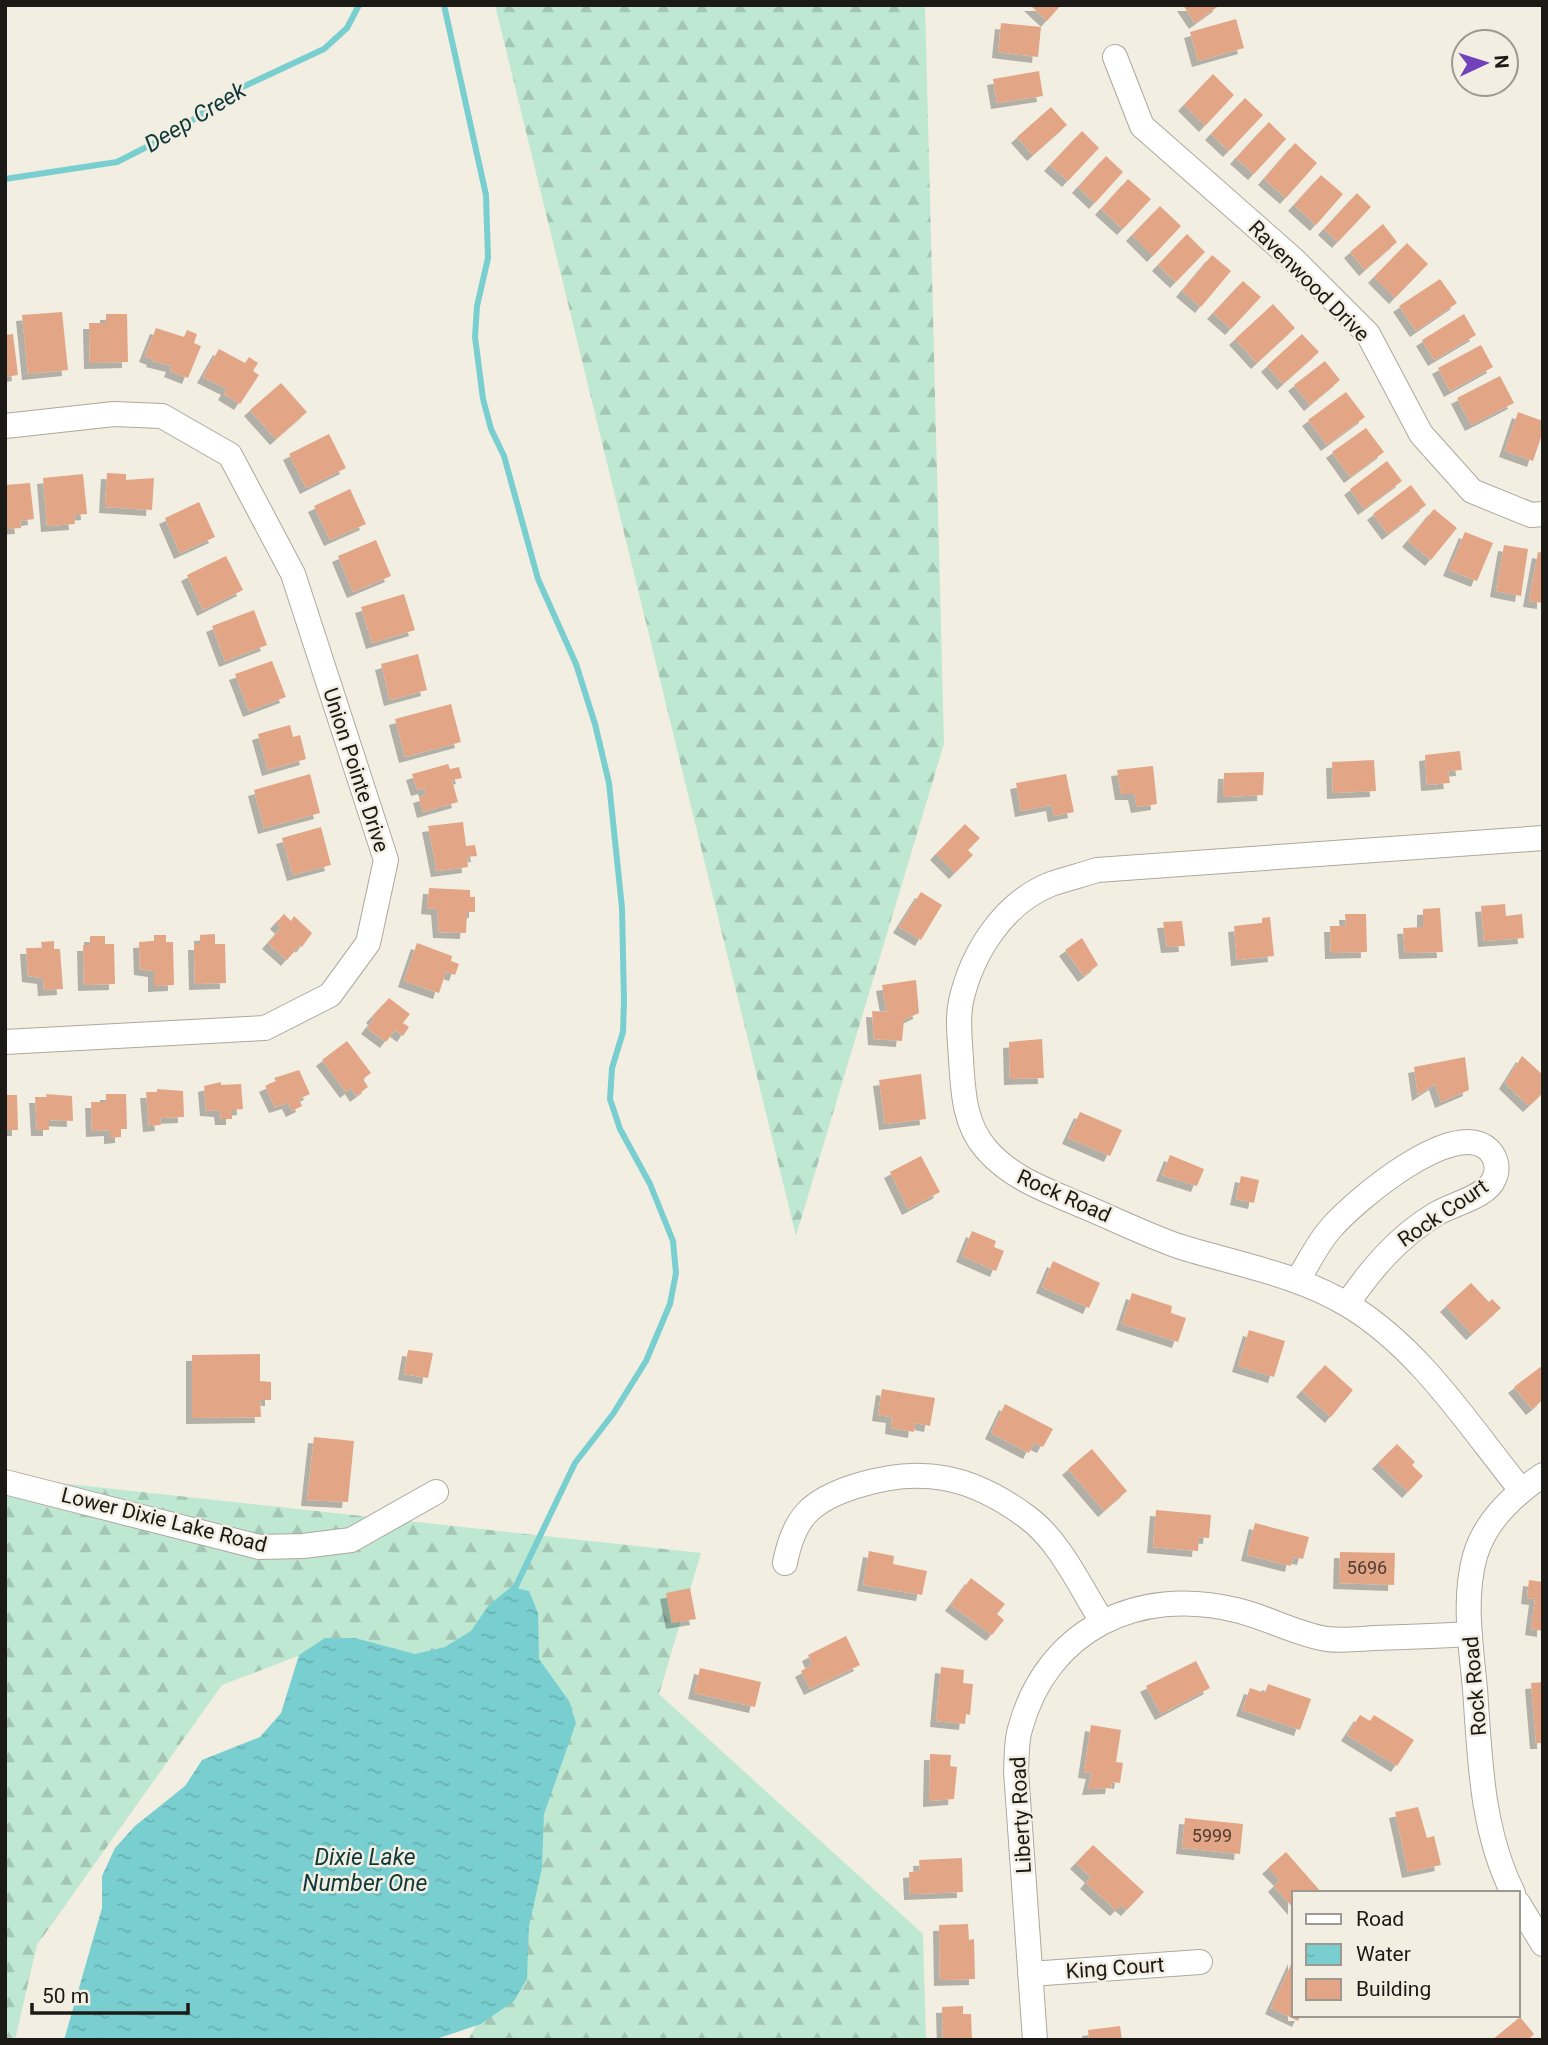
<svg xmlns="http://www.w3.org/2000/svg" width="1548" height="2045" font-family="Roboto,sans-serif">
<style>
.forest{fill:url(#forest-firs)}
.water{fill:url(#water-ripples)}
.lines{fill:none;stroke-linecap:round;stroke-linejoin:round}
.stream{stroke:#79cfd0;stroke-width:6}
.building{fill:#e2a687;filter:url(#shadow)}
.minor-casing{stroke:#aea89d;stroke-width:26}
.minor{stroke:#fff;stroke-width:24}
.labels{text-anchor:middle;stroke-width:5;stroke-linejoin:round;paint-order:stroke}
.number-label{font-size:18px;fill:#4e3d32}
.street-label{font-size:21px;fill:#1c1a16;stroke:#f3eee2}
.water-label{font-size:23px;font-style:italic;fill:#0e3839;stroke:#f3eee2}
</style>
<defs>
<pattern id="forest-firs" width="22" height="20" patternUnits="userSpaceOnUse" patternTransform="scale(1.75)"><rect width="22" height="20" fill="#bfe8d2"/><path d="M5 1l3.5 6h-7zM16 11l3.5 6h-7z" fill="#a4c6b4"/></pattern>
<pattern id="water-ripples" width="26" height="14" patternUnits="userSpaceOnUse" patternTransform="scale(1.75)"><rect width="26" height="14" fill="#79cfd0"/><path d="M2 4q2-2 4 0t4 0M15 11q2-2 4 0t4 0" fill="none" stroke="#68b1b2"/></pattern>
<filter id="shadow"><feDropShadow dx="-6" dy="6" stdDeviation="0" flood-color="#0004"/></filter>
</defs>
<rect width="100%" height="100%" fill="#f3eee2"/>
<!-- forest -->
<path class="forest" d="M495 5H925L944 744 796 1236Z
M5 1477 701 1553 659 1694 923 1934 926 2040H468L502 1979 314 1650 222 1685 37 1945 15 2040H5Z"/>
<!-- water -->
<path class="water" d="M511 1587 529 1591 538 1613 539 1659 569 1701 576 1723 544 1814 542 1868 529 1926 527 1979 514 2001 481 2024 433 2040H64L102 1908V1876L115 1848 135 1826 185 1786 202 1760 260 1737 281 1713 299 1655 325 1638H355L415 1654 445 1647 471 1631 488 1606Z"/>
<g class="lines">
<!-- stream -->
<path class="stream" d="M444 5 486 195 488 258 477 306 475 337 483 399 491 429 504 456 538 579 576 664 595 724 609 783 622 908 624 1001 623 1032 612 1068 610 1099 620 1129 650 1184 673 1241 676 1273 670 1304 646 1361 613 1414 575 1463 515 1588
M5 179 117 162 174 133 234 91 324 49 347 28 359 5"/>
</g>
<!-- building -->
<path class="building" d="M1030 5H1061L1047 21Z
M1183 5H1220L1195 23Z
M1236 19 1244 48 1198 61 1190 32Z
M1001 23 1041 27 1038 57 998 52Z
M1039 71 1043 96 997 103 993 79Z
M1213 74 1234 95 1205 126 1184 105Z
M1245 98 1263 115 1229 151 1211 134Z
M1051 107 1067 125 1033 155 1017 137Z
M1269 122 1286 139 1254 174 1236 158Z
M1082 131 1099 148 1068 181 1050 165Z
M1295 143 1317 163 1286 198 1264 179Z
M1106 156 1123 172 1095 203 1078 187Z
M1321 175 1343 194 1316 225 1294 205Z
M1128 179 1151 199 1123 229 1101 209Z
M1357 193 1371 207 1338 242 1324 229Z
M1160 206 1181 226 1153 256 1132 235Z
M1383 224 1397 242 1365 270 1350 252Z
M1187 234 1205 252 1176 282 1158 265Z
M1407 243 1428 264 1395 298 1374 277Z
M1212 255 1231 271 1201 307 1182 291Z
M1440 279 1457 303 1416 331 1399 306Z
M1243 281 1261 297 1231 329 1213 313Z
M1273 304 1295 328 1257 363 1235 339Z
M62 312 68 370 28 374 22 315Z
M106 314H127L128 362 90 363 89 323H106Z
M1464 314 1476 335 1434 360 1422 340Z
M156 328 184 337 187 330 197 334 194 343 201 346 188 378 170 371 172 366 152 361 153 359 145 356Z
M13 334 18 375 5 377V335Z
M1302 334 1319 352 1283 384 1267 366Z
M1481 345 1493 367 1450 391 1438 368Z
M219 349 245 363 249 357 258 363 253 371 259 375 240 404 224 394 227 389 203 377Z
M1325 361 1340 380 1310 405 1294 385Z
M1500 376 1514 403 1471 425 1457 398Z
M281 383 307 412 276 439 250 410Z
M1346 392 1365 417 1327 445 1308 420Z
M1518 412 1543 421V431L1533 461 1505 451Z
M1366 428 1384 452 1350 477 1332 452Z
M329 434 346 468 306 488 289 454Z
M1387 461 1402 481 1364 509 1350 489Z
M107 473 126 474V480L154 478 152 510 105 507Z
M83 474 87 514 74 515 75 524 47 526 43 478Z
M30 483 34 519 20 521 21 528 5 529V485Z
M1411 485 1426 505 1388 534 1373 514Z
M350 489 366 524 330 540 314 506Z
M199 502 215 537 180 553 165 518Z
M1434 509 1457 528 1431 560 1408 541Z
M1465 532 1493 543 1477 581 1449 570Z
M376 540 391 576 353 592 338 556Z
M1504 545 1528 549 1521 596 1496 591Z
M1538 552 1543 553V603L1529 601Z
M226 556 243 590 203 610 187 575Z
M404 594 415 630 372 643 361 607Z
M254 610 267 645 225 661 212 626Z
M418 654 427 690 390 700 381 664Z
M272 661 286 697 249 711 235 674Z
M451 704 461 742 405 757 395 719Z
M290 725 293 737 300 735 306 759 268 770 258 734Z
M1460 751 1462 770 1448 771 1450 783 1427 785 1425 755Z
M1374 760 1376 791 1333 793 1332 762Z
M448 764 450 769 459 767 462 778 452 780 458 802 423 812 419 797 426 795 424 788 417 790 412 774Z
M1153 766 1157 804 1137 807 1134 794H1121L1117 770Z
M1264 772 1263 795 1223 797 1224 773Z
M310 774 320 813 264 828 254 790Z
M1066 774 1074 812 1054 816 1052 805 1021 811 1016 783Z
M463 822 466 846 475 845 477 856 467 857 468 867 437 871 428 826Z
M965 824 980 838 968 850 973 855 955 873 936 854Z
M321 827 331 865 293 875 282 838Z
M429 888 470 890V897H475V912H467L466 933 439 932 437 909 427 908Z
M921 892 942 905 921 940 899 927Z
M1505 904 1506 916 1522 914 1524 938 1484 941 1481 906Z
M1440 908 1443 952 1405 953 1403 928 1423 927V909Z
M284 914 291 921 294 916 312 933 302 947 300 945 287 960 268 943 281 928 276 923Z
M1345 914H1366L1367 952 1331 953 1330 926H1346Z
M1270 917 1274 956 1237 960 1234 926 1262 923V918Z
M1182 921 1185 946 1167 947 1163 922Z
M215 934V944H225L226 983 195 984 194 944H200V935Z
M154 935H166V942H173L174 985 154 986V971L140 969 139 942 154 941Z
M90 936H105V944H114L115 984 84 985 83 945H90Z
M1082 938 1098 965 1084 976 1065 950Z
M54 941V949H60L63 989 44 990 43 978 28 976 26 948H42L41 942Z
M417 943 452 956 451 961 459 964 455 975 446 972 439 993 404 981Z
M916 980 919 1013 904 1020 902 1041 874 1039 872 1011 887 1012 882 985Z
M389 998 410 1014 403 1023 409 1027 403 1036 395 1030 386 1042 367 1028 374 1019 372 1017Z
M1042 1039 1044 1078 1010 1079 1009 1042Z
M347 1041 371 1073 363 1079 368 1087 356 1096 351 1088 346 1092 322 1060Z
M1522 1056 1543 1075V1093L1529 1106 1505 1083Z
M1465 1057 1469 1090 1441 1102 1435 1084 1418 1095 1414 1067Z
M299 1070 310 1094 299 1099 302 1106 292 1111 288 1103 275 1107 265 1086 276 1081 274 1078Z
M921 1074 926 1119 885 1124 879 1080Z
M221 1082V1085L241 1084 243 1109 232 1110V1119H221L220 1111 206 1110 204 1086Z
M157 1089 183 1091 184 1117 160 1118 161 1125 149 1126 146 1092H157Z
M46 1094 72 1096 73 1121 49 1120V1130H37L35 1097H47Z
M106 1094H126L127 1129H121V1137L110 1138V1130L92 1131 91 1102H106Z
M5 1095H17L18 1130H5Z
M1080 1112 1122 1130 1110 1156 1068 1138Z
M1170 1155 1204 1169 1197 1186 1162 1175Z
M921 1156 940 1192 908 1209 890 1172Z
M1241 1176 1259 1180 1254 1203 1236 1199Z
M972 1231 996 1241 994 1247 1004 1251 996 1271 962 1256Z
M1053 1261 1100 1283 1089 1308 1042 1287Z
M1471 1283 1489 1302 1492 1299 1501 1308 1472 1334 1446 1306Z
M1132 1293 1172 1306 1171 1313 1186 1318 1178 1342 1122 1324Z
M1249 1330 1285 1341 1274 1377 1238 1366Z
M408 1350 433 1353 428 1378 404 1374Z
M260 1354V1381L271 1382V1400H260L261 1417 192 1418V1355Z
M1325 1365 1353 1390 1331 1417 1302 1391Z
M1543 1365V1400L1532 1409 1514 1387Z
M882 1389 935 1398 930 1426 915 1423 914 1432 891 1428 892 1417 878 1415Z
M1005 1404 1053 1429 1043 1447 1034 1443 1029 1453 991 1433Z
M314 1437 354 1441 348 1502 307 1500Z
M1397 1444 1415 1462 1412 1465 1423 1476 1408 1492 1378 1463Z
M1092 1449 1127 1491 1104 1511 1068 1469Z
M1156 1510 1211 1515 1209 1538 1199 1537 1198 1551 1153 1547Z
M1255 1523 1309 1537 1303 1559 1293 1557 1291 1566 1247 1555Z
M869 1551 894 1556 893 1564 927 1571 922 1595 863 1585Z
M1340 1552 1395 1553 1394 1585 1339 1583Z
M971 1578 1005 1604 997 1614 1004 1620 992 1635 951 1605Z
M1529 1580 1543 1582V1631L1531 1629 1535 1599 1527 1598Z
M690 1588 696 1619 672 1623 666 1593Z
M846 1636 860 1665 810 1689 801 1671 812 1665 808 1655Z
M1196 1661 1210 1688 1161 1714 1146 1686Z
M941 1667 964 1670 963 1683 973 1684 970 1715 966 1714 965 1724 936 1721Z
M700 1668 761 1682 755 1707 694 1693Z
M1543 1682V1743H1536L1531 1683Z
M1268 1684 1311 1699 1300 1730 1242 1710 1250 1688 1265 1693Z
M1360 1715 1370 1721 1374 1715 1414 1740 1397 1766 1347 1735Z
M1091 1725 1121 1730 1116 1762 1123 1763 1120 1783 1112 1782 1111 1788 1088 1789 1092 1773 1084 1772Z
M930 1754 951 1755 950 1766 957 1767 954 1799 929 1801Z
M1418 1807 1427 1838 1434 1836 1441 1865 1408 1872 1395 1812Z
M1185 1818 1243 1824 1240 1854 1182 1848Z
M1093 1845 1144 1892 1127 1910 1121 1905 1116 1910 1086 1883 1091 1877 1076 1863Z
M1286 1852 1322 1893H1294V1909L1274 1886 1280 1880 1268 1868Z
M962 1858 963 1892 910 1894 909 1872 920 1871 919 1860Z
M968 1924 969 1940 974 1939 975 1979 940 1980 939 1925Z
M1294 1958V2015H1301L1298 2021 1271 2008Z
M963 2006V2014H971L972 2040H943L942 2007Z
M1520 2017 1534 2034 1528 2040H1492Z
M1120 2026 1122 2040H1089L1088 2030Z"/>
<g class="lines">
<defs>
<path id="minor" d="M1115 57 1142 126 1294 260 1368 334 1421 434 1472 491 1531 515 1543 514
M5 426 114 414 162 416 230 455 293 574 386 860 368 943 330 995 265 1028 5 1042
M1297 1281C1308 1264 1318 1242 1332 1227 1355 1201 1454 1116 1489 1150 1496 1157 1499 1169 1494 1179 1487 1197 1452 1204 1436 1214 1398 1237 1372 1268 1347 1304
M5 1482 259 1547 303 1546 351 1540 436 1492
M1521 1490C1469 1426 1420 1348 1348 1305 1297 1274 1235 1264 1178 1246 1144 1234 1110 1217 1076 1203 1043 1189 1010 1177 986 1149 964 1124 963 1091 961 1059 960 1040 957 1020 961 1001 972 953 1003 903 1051 884 1066 879 1082 875 1097 870L1543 838
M785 1563C794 1516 812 1500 856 1486 921 1465 972 1476 1027 1517 1060 1541 1080 1587 1102 1621
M1513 1893C1481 1829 1480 1758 1475 1689 1471 1645 1463 1599 1475 1556 1485 1521 1513 1495 1543 1475
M1518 1903 1543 1944
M1030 1974 1200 1962
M1035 2040 1016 1771C1017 1758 1016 1742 1020 1729 1047 1629 1138 1586 1236 1610 1267 1617 1295 1634 1327 1639 1342 1641 1359 1639 1374 1638 1406 1637 1438 1636 1470 1634"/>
</defs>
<!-- minor casing -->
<use href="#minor" class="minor-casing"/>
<!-- minor -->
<use href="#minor" class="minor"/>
</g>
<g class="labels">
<!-- number labels -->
<g class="number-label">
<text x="1367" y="1574">5696</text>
<text x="1212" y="1842">5999</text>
</g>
<!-- street labels -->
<g class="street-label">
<text transform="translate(1309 281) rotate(45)" y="7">Ravenwood Drive</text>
<text transform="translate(356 770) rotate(72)" y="7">Union Pointe Drive</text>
<text transform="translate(1064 1196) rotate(24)" y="7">Rock Road</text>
<text transform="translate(1443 1213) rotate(-34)" y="7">Rock Court</text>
<text transform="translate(164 1520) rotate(14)" y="7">Lower Dixie Lake Road</text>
<text transform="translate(1475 1686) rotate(-95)" y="7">Rock Road</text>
<text transform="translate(1021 1815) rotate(-93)" y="7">Liberty Road</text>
<text transform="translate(1115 1968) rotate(-4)" y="7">King Court</text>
</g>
<!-- water labels -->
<g class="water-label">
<text transform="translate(195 117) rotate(-31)" y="8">Deep Creek</text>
<text x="365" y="1865">Dixie Lake<tspan x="365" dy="26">Number One</tspan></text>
</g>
</g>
<!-- border -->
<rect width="1548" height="2045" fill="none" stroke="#1c1a16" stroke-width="14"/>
<!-- legend -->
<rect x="1292" y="1891" width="228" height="126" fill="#f3eee2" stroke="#9d9990" stroke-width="2"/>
<rect x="1306" y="1914" width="35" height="10" fill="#ffffff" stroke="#9d9990" stroke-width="2"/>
<text x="1356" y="1926" font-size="21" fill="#1c1a16">Road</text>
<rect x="1306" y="1944" width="35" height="21" fill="url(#water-ripples)" stroke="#9d9990" stroke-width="2"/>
<text x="1356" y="1961" font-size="21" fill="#1c1a16">Water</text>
<rect x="1306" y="1979" width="35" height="21" fill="#e2a687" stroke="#9d9990" stroke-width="2"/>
<text x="1356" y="1996" font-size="21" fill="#1c1a16">Building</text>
<!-- north arrow -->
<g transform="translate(1485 63) rotate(86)"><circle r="33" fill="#f3eee2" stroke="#9d9990" stroke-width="2"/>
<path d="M0-5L12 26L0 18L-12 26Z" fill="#7142ba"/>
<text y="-10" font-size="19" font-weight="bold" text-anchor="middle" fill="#1c1a16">N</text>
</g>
<!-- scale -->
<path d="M32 2003v10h156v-10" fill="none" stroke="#1c1a16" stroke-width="3.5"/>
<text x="42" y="2003" font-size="21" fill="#1c1a16" stroke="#f3eee2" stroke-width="5" paint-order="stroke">50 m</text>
</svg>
